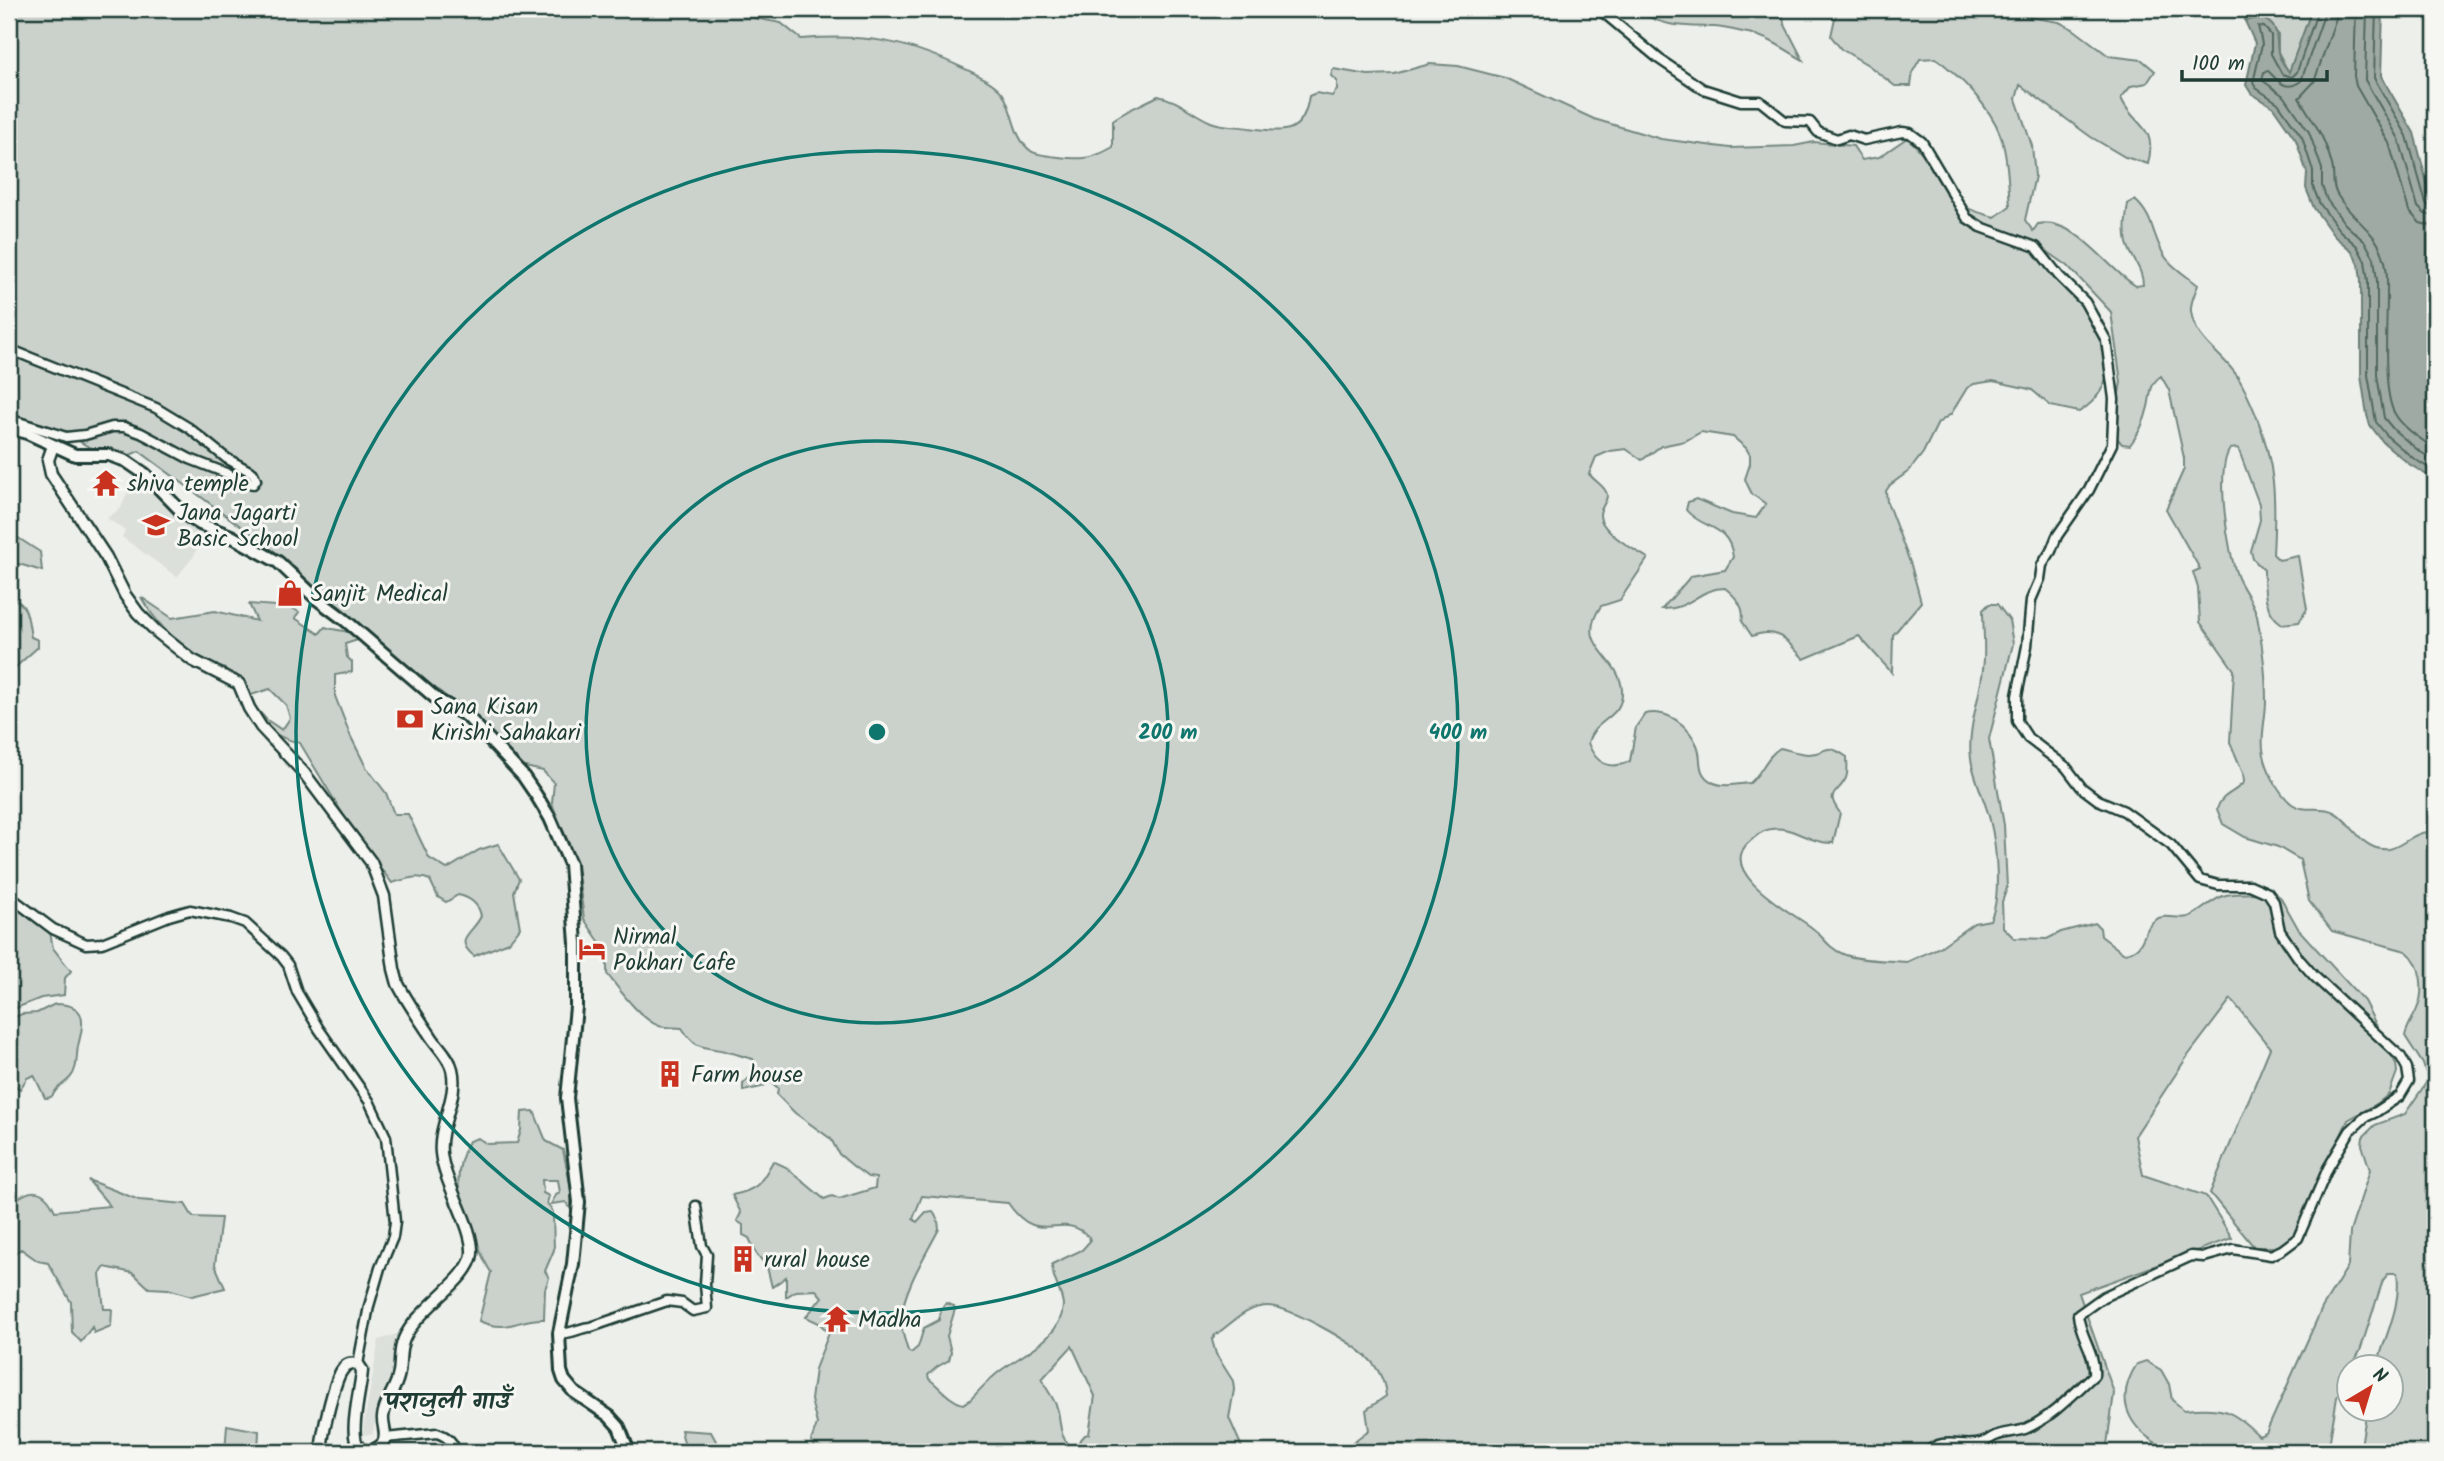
<svg xmlns="http://www.w3.org/2000/svg" width="2444" height="1461" font-family="Kalam,'Playpen Sans Deva',sans-serif">
<style>
.built{fill:#dce0db}
.green{fill:#cbd2cc;stroke:#758880;stroke-width:2;fill-rule:evenodd}
.water{fill:#9faaa4;stroke:#6c7e77;stroke-width:2}
.lines{fill:none;stroke-linecap:round;stroke-linejoin:round}
.shore{stroke:#526961;stroke-width:2}
.minor-casing{stroke:#1f3d34;stroke-width:13}
.tertiary-casing{stroke:#1f3d34;stroke-width:15}
.secondary-casing{stroke:#1f3d34;stroke-width:16}
.minor{stroke:#f6f6f2;stroke-width:8}
.tertiary{stroke:#f6f6f2;stroke-width:10}
.secondary{stroke:#f6f6f2;stroke-width:10}
.ring{fill:none;stroke:#0f766e;stroke-width:3.5}
.labels{text-anchor:middle;stroke-width:6;stroke-linejoin:round;paint-order:stroke}
.poi-label{font-size:23px;fill:#1f3d34;stroke:#f6f6f2;text-anchor:start}
.neighbourhood-label{font-size:24px;font-weight:bold;fill:#1f3d34;stroke:#f6f6f2}
.centre{fill:#0f766e;stroke:#f6f6f2;stroke-width:3.5}
.ring-label{font-size:21px;text-anchor:middle;font-weight:bold;fill:#0f766e;stroke:#f6f6f2;stroke-width:6;stroke-linejoin:round;paint-order:stroke}
</style>
<rect width="100%" height="100%" fill="#edefea"/>
<filter id="ink" filterUnits="userSpaceOnUse"><feTurbulence type="fractalNoise" baseFrequency=".0143" numOctaves="2"/><feDisplacementMap in="SourceGraphic" scale="14" xChannelSelector="R" yChannelSelector="G"/><feConvolveMatrix kernelMatrix="1 2 1 2 8 2 1 2 1" color-interpolation-filters="sRGB"/></filter>
<g filter="url(#ink)">
<!-- built -->
<path class="built" d="M139 464 202 532 194 556 177 577 122 537 125 531 107 518 121 508Z
M396 1334 392 1386 383 1394 372 1435 362 1434 379 1340Z"/>
<!-- green -->
<path class="green" d="M9 9H735L754 18 781 23 801 39C866 34 904 40 963 68 976 74 994 82 1003 94 1014 112 1013 138 1031 151 1037 156 1075 159 1084 158 1095 157 1104 152 1113 147V120C1126 110 1143 104 1158 96 1179 100 1192 114 1211 122 1223 127 1238 126 1249 128 1283 132 1303 137 1309 96L1316 93 1332 96 1337 90V81L1331 76 1333 69 1368 75 1394 74 1430 64 1458 66 1505 78 1594 119 1661 139 1730 148 1794 146 1814 142 1853 146 1862 160 1879 157 1907 138C1929 155 1931 172 1946 192 1957 206 1978 213 1995 217L2010 206C2008 183 2008 156 2000 134 1990 106 1959 76 1936 58L1920 59 1913 71 1911 86H1895L1868 65 1841 49 1831 36 1837 9H2006L2028 17 2059 22 2073 29 2109 56 2142 60 2155 71 2147 83 2131 86 2121 98C2129 117 2142 122 2148 135 2152 144 2150 156 2148 164L2125 157 2091 137 2020 85 2016 99 2032 146 2035 176 2025 220 2033 231 2038 224C2076 217 2107 269 2136 286L2143 285C2143 269 2131 258 2127 243 2124 230 2126 217 2128 204L2135 200C2154 217 2152 235 2164 255 2171 267 2187 276 2198 285 2195 293 2190 303 2191 311 2194 340 2223 354 2237 376 2245 388 2251 403 2256 415 2276 465 2276 501 2273 554L2279 560 2298 556 2307 609 2299 622 2282 624C2264 612 2264 590 2264 570L2253 559 2251 551 2260 520 2259 504 2238 448 2230 449C2215 470 2228 554 2238 578 2244 591 2254 603 2257 616 2262 643 2266 674 2266 701 2266 717 2261 733 2263 749 2265 767 2278 793 2292 804 2304 813 2322 805 2334 812 2354 823 2361 852 2389 849 2402 847 2412 833 2427 832L2435 838V1452H2360L2367 1409 2392 1408V1366H2377C2385 1335 2402 1306 2397 1273H2389L2383 1280 2360 1351 2352 1366H2350L2349 1372 2337 1397 2328 1452H2175C2134 1436 2110 1405 2137 1364L2146 1361 2161 1370 2169 1384 2172 1400 2184 1410C2221 1406 2232 1409 2259 1436L2266 1433 2322 1308 2348 1266 2350 1232 2370 1170 2362 1145 2363 1137 2375 1125 2405 1114 2428 1080 2423 1064 2405 1036C2407 1026 2413 1019 2417 1009 2425 991 2422 963 2406 951L2332 931 2309 901 2300 860 2278 847 2245 837 2223 824 2217 809C2222 793 2234 794 2244 782L2243 773 2230 742 2234 670 2200 622 2198 588 2193 572 2200 569 2166 509 2184 469V458L2169 390 2161 376C2149 384 2151 395 2148 407 2145 420 2138 435 2130 445L2122 444 2117 438 2114 422 2121 382 2111 312 2068 266 2048 252C2048 276 2067 282 2080 300 2108 336 2125 383 2079 412L2051 406 2032 390 2025 388 1993 381 1974 384 1967 388 1951 414 1938 423 1923 453 1909 471 1890 485 1886 491 1887 502 1911 565 1921 602 1893 635 1892 673 1859 636 1804 659C1786 641 1779 626 1752 636L1742 621C1746 607 1735 596 1725 588 1698 588 1691 610 1662 609L1691 576 1725 570 1733 557C1729 523 1702 530 1686 510L1688 502 1696 499 1732 514 1756 518 1766 504 1752 494 1748 486 1745 479 1750 464V455L1746 448 1733 437 1701 432 1685 441 1661 446 1642 460 1626 449 1610 451 1596 457 1589 474C1594 480 1601 484 1605 490 1610 497 1604 503 1601 510 1593 528 1636 551 1648 558L1620 600 1601 606C1573 647 1620 655 1622 690 1624 719 1594 718 1588 743 1596 764 1610 771 1630 761L1636 727 1645 714C1668 709 1688 725 1697 745 1703 758 1695 773 1712 782 1723 788 1739 784 1750 783 1762 773 1766 756 1780 748 1789 750 1800 754 1809 754 1830 753 1823 741 1847 757 1847 764 1849 774 1845 780 1836 796 1825 792 1840 813L1833 843C1810 844 1792 825 1771 829 1762 830 1755 837 1748 843 1717 873 1791 912 1811 927 1823 936 1828 948 1843 954 1859 961 1889 960 1907 962L1940 947 1974 923 1990 920C2002 899 1996 843 1990 820 1985 800 1974 779 1971 759 1967 728 1980 699 1983 669 1986 650 1983 629 1983 610L1989 604H1997L2009 620 2013 644 1989 739 2004 825 2007 888 2002 902 2003 927 2014 938 2047 939 2061 932 2095 923 2100 928 2101 936 2123 953C2147 951 2140 931 2155 920 2165 913 2177 920 2188 917 2201 913 2211 899 2226 895 2241 892 2259 894 2275 893L2281 898 2299 930 2364 1001 2396 1064 2397 1072 2389 1094 2378 1103 2348 1120 2295 1232 2283 1247H2254L2210 1193 2270 1048 2231 999 2187 1057 2135 1136 2143 1175 2206 1196 2232 1238 2079 1293 2114 1393 2106 1452H1347L1349 1445 1369 1430 1366 1410 1386 1396C1385 1382 1378 1368 1368 1358 1352 1342 1289 1306 1267 1306 1247 1306 1230 1325 1215 1335L1212 1340 1216 1354 1233 1381 1234 1390 1229 1418 1244 1452H1040L1031 1450 1024 1452H812L815 1448 811 1441 817 1424 811 1400 815 1369 829 1333 819 1323 806 1317 822 1297 816 1290 796 1291 786 1297V1277L772 1287 767 1267 756 1253 749 1238 743 1235V1225L737 1221 741 1213 732 1195C758 1190 761 1183 773 1161L786 1167 824 1199 832 1196 839 1199 875 1188 876 1178 868 1177 853 1166 839 1154 831 1139 795 1113 777 1095 778 1088 771 1082 761 1087 743 1091V1084L758 1070 753 1059C744 1057 734 1053 725 1051 702 1046 697 1051 682 1028 675 1027 666 1028 659 1026 640 1019 619 989 607 974V953L584 919 578 873 552 803 554 783 543 771 525 767 514 761 476 719 414 672 331 599 316 588 285 559 139 451 126 457 89 447 57 428 9 414ZM922 1196 1008 1203C1040 1250 1061 1208 1089 1237L1090 1241 1082 1250 1052 1264C1051 1279 1063 1292 1063 1306 1062 1338 1022 1354 1000 1371 989 1379 979 1391 969 1401L963 1404C950 1401 940 1387 929 1379L928 1375 937 1367 949 1360 951 1352 947 1336 955 1309 954 1306 946 1303 941 1310 939 1320 924 1328 918 1347 911 1353 908 1351C905 1341 900 1328 901 1317 905 1287 925 1256 939 1229L938 1221 933 1211 926 1212 917 1222 913 1219ZM1072 1346 1095 1396 1089 1434 1085 1435 1077 1444H1069C1059 1436 1061 1423 1058 1411 1056 1400 1046 1390 1042 1379Z
M1637 9H1664L1685 17 1687 9H1782L1784 23 1803 60C1786 50 1768 37 1748 33 1738 31 1726 28 1715 27 1687 26 1660 28 1637 9Z
M2246 9H2312L2289 73 2278 52V34L2262 17 2245 21Z
M9 532 40 552 42 571 9 561Z
M141 597 172 618 215 611 257 621 249 604 290 607 299 612 295 618 319 634 325 627C340 632 349 629 361 639L345 644 347 657 352 662V672L335 675V696L351 737 366 767 386 793 394 814H408L429 858 447 869 479 850 498 844 519 879 514 892 520 928 509 942 474 956C452 938 474 933 481 916 479 904 469 897 458 895L446 902 438 897 430 880C417 874 406 879 392 883L356 836 300 743C268 735 268 729 251 703L267 720 282 730 290 718 286 705 270 689 251 695C242 673 217 668 198 658 179 648 151 616 141 597Z
M11 599C29 602 28 622 31 637L38 640V647L9 673V600Z
M9 900 50 932 53 948 71 971 65 978 64 995 41 998 11 1010H9Z
M55 1004C88 1004 84 1022 78 1046 76 1057 78 1069 70 1078 66 1082 61 1085 57 1089 52 1095 53 1098 45 1098L34 1075 27 1078 20 1089 9 1081V1019L22 1014 37 1013Z
M534 1111 546 1141 563 1150 571 1188V1210L566 1202 551 1204 556 1195 560 1193 558 1180H542L543 1193 549 1196 547 1203 553 1212 554 1250 545 1271 549 1278 545 1289 544 1319C516 1318 510 1334 479 1321L491 1272C482 1259 481 1251 475 1237 461 1201 449 1179 469 1141L478 1138 487 1144 517 1143 521 1130 522 1112Z
M88 1180 139 1200 185 1204 193 1217 221 1218 215 1265 225 1288 192 1296 168 1289 149 1288 133 1273 105 1267 100 1274 104 1309H112L111 1326 94 1333 92 1327 81 1342 72 1332 71 1302 48 1263 38 1261 21 1249 9 1257V1205C28 1189 43 1184 55 1211L110 1206Z
M227 1425 259 1431 258 1452H225Z
M681 1430 711 1432 722 1452H689L685 1447Z"/>
<!-- water -->
<path class="water" d="M2312 9H2383L2381 76 2414 133 2435 214V480L2409 464 2383 442 2370 425 2367 415 2361 376V281L2359 264 2352 251 2334 236 2314 208 2306 188 2307 173 2296 140 2273 107 2251 93 2246 85 2255 43 2245 21 2261 17C2281 28 2275 34 2278 52 2279 59 2285 66 2289 72Z"/>
<g class="lines">
<!-- shore -->
<path class="shore" d="M2318 9 2297 72 2292 77 2282 74 2271 54V35L2264 27 2258 26 2262 44 2253 83 2256 88 2278 103 2302 137 2313 171V187L2320 204 2339 230 2357 246 2365 261 2368 281V375L2376 422 2388 437 2413 458 2435 472
M2326 9 2301 81C2285 93 2278 80 2267 70L2264 72 2262 80 2285 97 2309 132 2322 169V186L2327 200 2345 224 2365 242 2374 258 2377 281V375L2384 418 2394 430 2419 451 2435 461
M2337 9 2336 18 2314 82 2299 98C2314 122 2325 137 2332 165 2335 176 2331 186 2338 196 2351 218 2375 230 2383 255 2388 268 2387 283 2387 297 2387 323 2382 394 2395 414 2403 428 2422 440 2435 449
M2356 9 2354 76 2356 86 2389 143 2409 211 2420 223 2435 227
M2367 9 2365 80 2399 139 2418 207 2425 214 2435 216
M2376 9 2374 78 2407 136 2426 203 2430 207H2435"/>
<defs>
<path id="minor" d="M1599 9 1659 59 1703 89 1741 101H1760L1785 121 1810 122 1818 132 1837 139 1849 135 1864 140 1902 132 1910 133 1922 142 1967 218 1981 227 2036 247 2059 276 2085 302 2106 340 2114 399 2112 444 2089 490 2057 536 2051 551 2042 565 2040 579 2031 600 2027 646 2017 696V721L2028 738 2066 767 2082 788 2098 800 2124 811 2171 845 2200 880 2218 885H2250L2268 893 2274 902 2280 931 2299 959 2314 976 2401 1057 2407 1068 2409 1081 2400 1096 2376 1112 2365 1117 2350 1131 2328 1168 2298 1238 2282 1250 2271 1255 2233 1249 2204 1257 2191 1256 2103 1297 2078 1315C2080 1336 2096 1354 2094 1375 2073 1394 2051 1418 2025 1429 2017 1432 2007 1432 1998 1435 1993 1436 1989 1440 1984 1442 1965 1450 1943 1435 1928 1452
M9 15V27
M9 349 156 408 189 428 226 458 253 473 256 480 253 484 247 483 226 473 190 459 141 433 124 427H112L85 435 66 437 9 419
M9 896 53 929 86 944 102 943 169 916 190 910 231 918 245 923 281 956 288 965 297 992 319 1029 369 1101 386 1137 395 1222 393 1237 380 1268 369 1306 358 1364
M559 1333C571 1335 580 1327 591 1327L667 1301 682 1303 693 1311 707 1308 705 1284 707 1255 702 1246 696 1206
M385 1438 437 1433C446 1436 454 1442 455 1452"/>
<path id="tertiary" d="M53 446 48 460 51 474 106 557 125 595 138 613 157 632 192 660 239 684 249 708 261 727 304 773 371 862 384 896 394 969 398 984C408 1003 420 1020 432 1038 439 1048 449 1057 452 1069 459 1097 438 1125 441 1153 444 1184 474 1227 472 1254 469 1282 409 1313 402 1345 399 1356 401 1367 398 1377 395 1390 384 1403 383 1417 382 1426 388 1434 383 1443 379 1448 371 1452 364 1450 344 1446 362 1386 362 1370L358 1364C351 1363 347 1363 343 1369 334 1379 320 1442 322 1452"/>
<path id="secondary" d="M9 428 27 433 75 455H109L126 461 145 474 184 514 200 524 231 536 278 562 317 599 345 620 439 701 467 716 523 776 536 795 550 818 570 864 576 943V1007L567 1098 579 1202 573 1264 559 1333 561 1371 564 1380 574 1392 609 1416 619 1427 629 1452"/>
</defs>
<!-- minor casing -->
<use href="#minor" class="minor-casing"/>
<!-- tertiary casing -->
<use href="#tertiary" class="tertiary-casing"/>
<!-- secondary casing -->
<use href="#secondary" class="secondary-casing"/>
<!-- minor -->
<use href="#minor" class="minor"/>
<!-- tertiary -->
<use href="#tertiary" class="tertiary"/>
<!-- secondary -->
<use href="#secondary" class="secondary"/>
</g>
</g>
<!-- distance rings -->
<g class="ring">
<circle cx="877" cy="732" r="291"/>
<circle cx="877" cy="732" r="581"/>
</g>
<!-- icons -->
<defs>
<symbol id="temple-bare" viewBox="-9 -9 18 18"><path d="M0-6L5-2H3V0L6.5 2.5H4V6H1.5V3h-3V6H-4V2.5H-6.5L-3 0V-2H-5Z" fill="#c8321e" stroke="#f6f6f2" stroke-width="2.5" paint-order="stroke"/></symbol>
<symbol id="school-bare" viewBox="-9 -9 18 18"><path d="M0-5L7-2L0 1L-7-2ZM-4 1L0 2.5L4 1V4Q0 6-4 4Z" fill="#c8321e" stroke="#f6f6f2" stroke-width="2.5" paint-order="stroke"/></symbol>
<symbol id="shop-bare" viewBox="-9 -9 18 18"><path d="M-5-2.5h2.3a2.7 3.5 0 0 1 5.4 0H5L5.5 6h-11ZM-1.5-2.5h3a1.5 2.3 0 0 0-3 0Z" fill="#c8321e" stroke="#f6f6f2" stroke-width="2.5" paint-order="stroke"/></symbol>
<symbol id="bank-bare" viewBox="-9 -9 18 18"><path d="M-6-4H6V4H-6ZM0-2.3a2.3 2.3 0 1 0 0 4.6a2.3 2.3 0 1 0 0-4.6Z" fill="#c8321e" stroke="#f6f6f2" stroke-width="2.5" paint-order="stroke"/></symbol>
<symbol id="hotel-bare" viewBox="-9 -9 18 18"><path d="M-6-4.5h1.5V1H6V5H4.5V3h-9V5H-6ZM-4 0a1.8 1.8 0 1 1 3.6 0ZM.5 0V-2.5h3Q6-2.5 6 0Z" fill="#c8321e" stroke="#f6f6f2" stroke-width="2.5" paint-order="stroke"/></symbol>
<symbol id="building-bare" viewBox="-9 -9 18 18"><path d="M-4-6H4V6H1V3H-1V6H-4ZM-2.5-4.3h1.7v1.8h-1.7ZM.8-4.3h1.7v1.8H.8ZM-2.5-1h1.7V.8h-1.7ZM.8-1h1.7V.8H.8Z" fill="#c8321e" stroke="#f6f6f2" stroke-width="2.5" paint-order="stroke"/></symbol>
</defs>
<g fill-rule="evenodd">
<use href="#temple-bare" x="87" y="464" width="38" height="38"/>
<use href="#school-bare" x="137" y="506" width="38" height="38"/>
<use href="#shop-bare" x="271" y="574" width="38" height="38"/>
<use href="#bank-bare" x="391" y="700" width="38" height="38"/>
<use href="#hotel-bare" x="573" y="930" width="38" height="38"/>
<use href="#building-bare" x="651" y="1055" width="38" height="38"/>
<use href="#building-bare" x="724" y="1240" width="38" height="38"/>
<use href="#temple-bare" x="818" y="1300" width="38" height="38"/>
</g>
<g class="labels">
<!-- poi labels -->
<g class="poi-label">
<text x="127" y="491">shiva temple</text>
<text x="177" y="520">Jana Jagarti<tspan x="177" dy="26">Basic School</tspan></text>
<text x="311" y="601">Sanjit Medical</text>
<text x="431" y="714">Sana Kisan<tspan x="431" dy="26">Kirishi Sahakari</tspan></text>
<text x="613" y="944">Nirmal<tspan x="613" dy="26">Pokhari Cafe</tspan></text>
<text x="691" y="1082">Farm house</text>
<text x="764" y="1267">rural house</text>
<text x="858" y="1327">Madha</text>
</g>
<!-- neighbourhood labels -->
<g class="neighbourhood-label">
<text x="447" y="1409">पराजुली गाउँ</text>
</g>
</g>
<circle cx="877" cy="732" r="10" class="centre"/>
<g class="ring-label">
<text x="1168" y="739">200 m</text>
<text x="1458" y="739">400 m</text>
</g>
<!-- margin -->
<rect width="2444" height="1461" fill="none" stroke="#f6f6f2" stroke-width="35"/>
<rect x="18" y="18" width="2409" height="1426" fill="none" stroke="#1f3d34" stroke-width="2.5" filter="url(#ink)"/>
<!-- north arrow -->
<g transform="translate(2370 1388) rotate(38)"><circle r="33" fill="#f6f6f2" stroke="#a0aca6" stroke-width="2"/>
<path d="M0-5L12 26L0 18L-12 26Z" fill="#c8321e"/>
<text y="-10" font-size="19" font-weight="bold" text-anchor="middle" fill="#1f3d34">N</text>
</g>
<!-- scale -->
<path d="M2182 70v10h145v-10" fill="none" stroke="#1f3d34" stroke-width="3.5"/>
<text x="2192" y="70" font-size="21" fill="#1f3d34" stroke="#f6f6f2" stroke-width="5" paint-order="stroke">100 m</text>
</svg>
